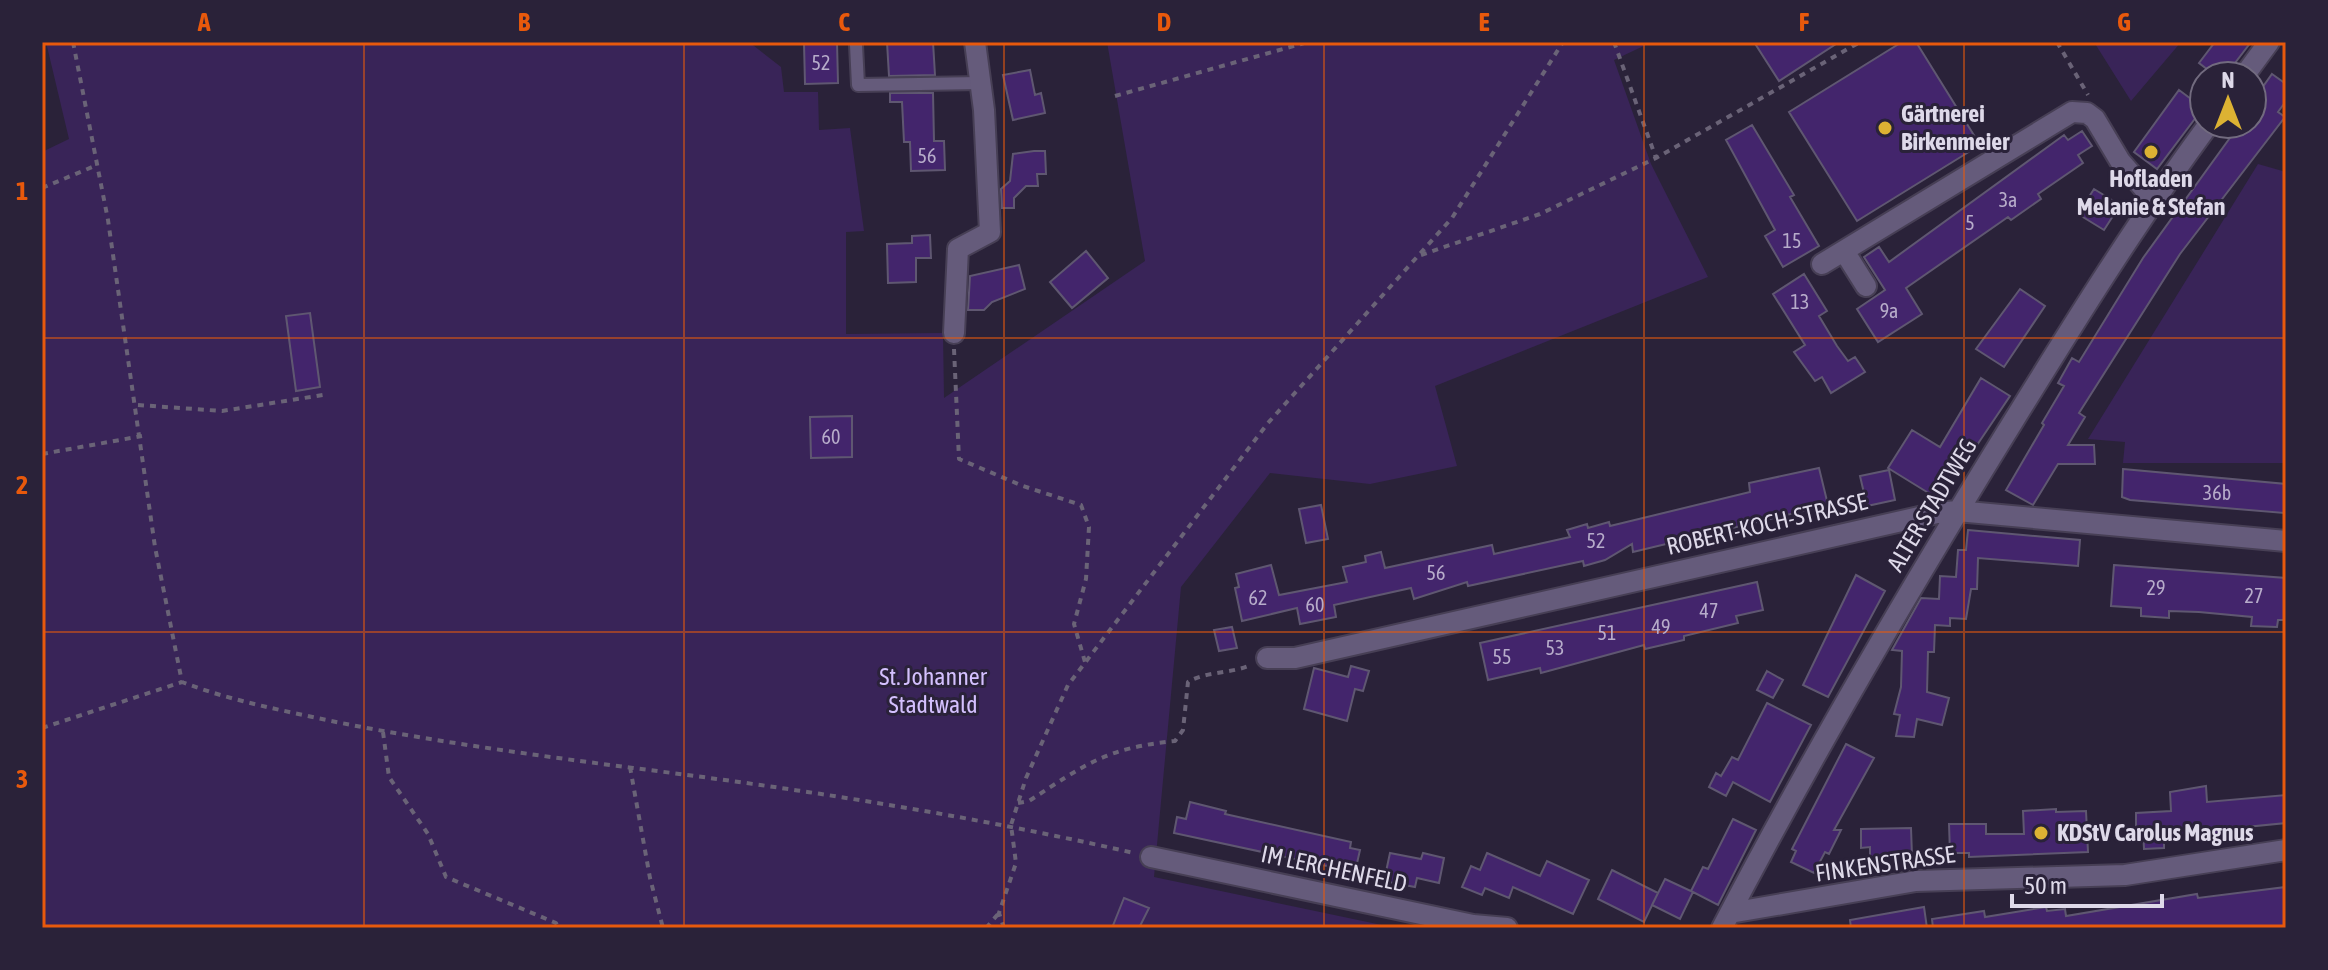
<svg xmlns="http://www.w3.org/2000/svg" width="2328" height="970" font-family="'Asap Condensed',sans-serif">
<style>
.green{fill:#392458}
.building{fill:#43256c;stroke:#5f5771;stroke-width:2}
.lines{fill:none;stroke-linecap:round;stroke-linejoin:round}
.service-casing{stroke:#473f55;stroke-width:16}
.minor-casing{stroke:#473f55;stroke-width:24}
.path{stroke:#6a6377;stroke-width:4;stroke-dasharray:6 6;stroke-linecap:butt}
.service{stroke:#655b7b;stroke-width:12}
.minor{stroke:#655b7b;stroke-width:20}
.grid{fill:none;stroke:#e8590c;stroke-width:2;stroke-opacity:0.55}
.poi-dot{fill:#dcb233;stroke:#2a2239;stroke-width:3}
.labels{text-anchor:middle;stroke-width:6;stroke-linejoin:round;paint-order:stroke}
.number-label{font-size:20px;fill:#b7acca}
.poi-label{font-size:24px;font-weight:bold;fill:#ded9e9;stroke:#2a2239;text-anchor:start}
.street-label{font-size:24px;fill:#ded9e9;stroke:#2a2239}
.park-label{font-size:24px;fill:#d4c0fe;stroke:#2a2239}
.neatline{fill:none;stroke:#e8590c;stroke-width:3}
.grid-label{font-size:26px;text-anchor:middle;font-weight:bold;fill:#e8590c}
</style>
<rect width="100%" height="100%" fill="#2a2239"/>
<!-- green -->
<path class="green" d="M46 42H749L781 67 784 92H818L819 130 850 128 864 231 846 232V334L943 333 944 398 1145 261 1107 42H1652L1614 60 1651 164 1708 277 1435 386 1457 466 1370 484 1270 473 1181 587 1154 877 1396 928H42V152L69 139Z
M2094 42H2181L2131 101Z
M2258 164 2286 172V463H2123L2125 442 2088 439Z"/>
<!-- building -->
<path class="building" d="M837 42 838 83 805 84 804 43Z
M887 42H933L935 75 889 76Z
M1754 42H1839L1779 81Z
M1902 42H1916L1980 145 1857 221 1789 112Z
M2215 42H2251L2225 76H2216L2199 63Z
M1030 70 1035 95 1041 93 1045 113 1013 120 1003 75Z
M2272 74 2286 84V101L2278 112 2285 117 2180 254 2079 413 2085 417 2068 445H2094L2095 464H2058L2033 505 2006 490 2044 425 2042 423 2064 386 2058 383 2072 358 2079 362 2143 258 2240 124H2252V102Z
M2179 90 2203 108 2157 169 2134 152Z
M890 93H933L934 141H944L945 170 911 171 910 142H904L902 102H890Z
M1752 125 1794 195 1790 197 1819 246 1783 267 1765 236 1775 230 1726 140Z
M2082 131 2092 146 2078 155 2083 163 2038 194 2041 199 2011 220 2008 217 1906 288 1922 314 1878 342 1857 309 1885 290 1864 257 1879 247 1889 262 2064 135 2068 140Z
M1034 151H1045L1046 174H1037L1038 186H1026L1014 198V208H1002L1001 189 1010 181 1013 154Z
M2094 189 2120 205 2104 230 2078 214Z
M930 235 931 258H916V282L888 283 887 244 912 243V236Z
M1086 251 1108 278 1072 308 1050 282Z
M1019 265 1025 289 992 302 984 310H968L970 276Z
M1804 274 1827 311 1819 316 1837 346 1848 361 1855 357 1865 372 1831 393 1822 377 1815 381 1794 352 1805 345 1773 294Z
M2020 289 2045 306 2004 367 1976 349Z
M310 313 320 387 296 391 286 316Z
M1981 378 2010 396 1973 451 1968 448 1935 497 1888 468 1912 430 1940 447Z
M852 416V457L811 458 810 417Z
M1819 468 1828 505 1633 552 1632 544 1605 560 1584 566 1583 561 1468 586 1467 582 1414 599 1411 588 1334 605 1336 617 1300 624 1297 608 1242 621 1235 588 1239 587 1236 574 1271 565 1279 595 1347 582 1343 567 1366 562 1365 556 1381 552 1385 568 1492 545 1494 554 1570 537 1567 530 1587 524 1588 528 1609 522 1610 526 1750 492 1749 483Z
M2123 469 2286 484 2284 513 2130 500 2122 497Z
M1889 470 1895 500 1867 506 1860 476Z
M1321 505 1328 539 1306 543 1299 509Z
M1968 530 2080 540 2078 566 1978 558 1977 589H1971L1966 619 1950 618V626L1935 625 1934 652H1928L1927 692 1949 698 1942 725 1917 719 1914 737 1896 736 1900 715 1894 714 1901 687 1902 651 1892 650 1921 598 1939 599 1940 576 1956 577 1958 550H1966Z
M2114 565 2286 578V620H2278L2277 627 2251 626 2252 617 2199 612 2169 611V618L2141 616V608L2111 606Z
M1856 575 1885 591 1828 697 1803 685Z
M1757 582 1763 610 1736 616 1738 623 1684 636V640L1645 649 1644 645 1541 673 1540 668 1488 680 1480 643Z
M1232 627 1237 648 1219 651 1214 630Z
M1351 666 1369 671 1363 691 1355 689 1347 721 1304 709 1314 668 1348 677Z
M1767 671 1783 680 1773 698 1757 690Z
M1767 703 1811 725 1770 802 1733 782 1726 796 1709 787 1716 773 1721 776 1732 757 1738 760Z
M1846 744 1874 758 1834 830H1841L1829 854 1825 852 1814 873 1791 862 1796 851 1792 849Z
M2206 786 2207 802 2286 795V823L2236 828 2237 833 2164 841V848L2144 849 2143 829 2136 830V813L2171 811 2170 792Z
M1190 802 1226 811 1225 814 1351 842 1350 848 1360 850 1355 872 1174 833 1177 817 1186 819Z
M2056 809V812L2086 811 2088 852 1969 857V853H1950L1949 824H1986V834H2024L2023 811Z
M1733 819 1756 830 1718 905 1691 891 1703 867 1708 869Z
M1911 828 1912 856 1870 857V847L1861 848V829Z
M1390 853 1421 859 1423 853 1444 858 1439 883 1417 878 1415 887 1384 881Z
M1487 853 1540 876 1547 861 1589 880 1573 914 1513 887 1509 898 1485 888 1482 895 1462 887 1471 866 1480 870Z
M1612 870 1658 893 1644 922 1598 899Z
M1665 879 1693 892 1680 919 1652 905Z
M2286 887V928H1933L1932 919 1984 911 1985 917 2046 907 2047 911 2065 909 2066 916 2197 894 2198 898Z
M1124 898 1149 908 1139 928H1112Z
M1924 907 1927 928H1851L1850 920Z"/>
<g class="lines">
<defs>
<path id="service" d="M856 45 858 85 981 83"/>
<path id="minor" d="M2244 76 2269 42
M1844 251 1866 286
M1822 264 2072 112 2087 113 2095 119 2120 161 2153 199
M954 333 958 249 990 232 984 110 975 42
M1267 658H1295L1937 513 1957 511 2286 541
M1151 857 1473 925 1507 928
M1730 913 1916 881 2125 875 2286 850
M1722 928C1810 759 1906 595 2006 433 2071 328 2135 224 2209 124"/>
</defs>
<!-- service casing -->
<use href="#service" class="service-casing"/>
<!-- minor casing -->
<use href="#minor" class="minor-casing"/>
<!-- path -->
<path class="path" d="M73 42 108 220 155 547 182 682C226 699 271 708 317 718 421 740 527 754 633 768 801 789 968 815 1134 853
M1614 42 1656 158
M2057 42 2088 95
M1115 96 1308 42
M42 188 97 165
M1421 255 1540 214 1656 158 1860 42
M954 349 959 459 1023 486 1081 505 1089 527 1086 579 1074 624 1085 662
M138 405 222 411 323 395
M42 454 142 436
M42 728 182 682
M383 732 389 777 428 834 446 877 556 923 558 928
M630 767 650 878 663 928
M1018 803 1029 801C1086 764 1106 748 1175 741L1183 730 1188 682C1207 671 1230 674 1251 665
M986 928 999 913
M1004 928 999 913 1016 863 1011 825 1026 778 1068 685 1268 423 1452 218 1563 42"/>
<!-- service -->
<use href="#service" class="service"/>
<!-- minor -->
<use href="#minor" class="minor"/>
</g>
<!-- grid -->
<path class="grid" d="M364 42V928M684 42V928M1004 42V928M1324 42V928M1644 42V928M1964 42V928M42 338H2286M42 632H2286"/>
<!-- markers -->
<g class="poi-dot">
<circle cx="1885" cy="128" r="8"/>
<circle cx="2151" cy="152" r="8"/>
<circle cx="2041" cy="833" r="8"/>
</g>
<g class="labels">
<!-- number labels -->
<g class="number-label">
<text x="821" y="70">52</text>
<text x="927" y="163">56</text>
<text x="2008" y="207">3a</text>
<text x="1970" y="230">5</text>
<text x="1792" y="248">15</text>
<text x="1800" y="309">13</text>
<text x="1889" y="318">9a</text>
<text x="831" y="444">60</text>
<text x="2217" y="500">36b</text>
<text x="1596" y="548">52</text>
<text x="1436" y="580">56</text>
<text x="2156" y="595">29</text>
<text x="2254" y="603">27</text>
<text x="1258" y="605">62</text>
<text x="1315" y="612">60</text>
<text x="1709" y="618">47</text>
<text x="1661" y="634">49</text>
<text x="1607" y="640">51</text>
<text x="1555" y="655">53</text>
<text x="1502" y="664">55</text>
</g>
<!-- poi labels -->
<g class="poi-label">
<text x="1901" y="122">Gärtnerei<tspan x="1901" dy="28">Birkenmeier</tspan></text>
<text x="2151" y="187" text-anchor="middle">Hofladen<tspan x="2151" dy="28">Melanie &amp; Stefan</tspan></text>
<text x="2057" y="841">KDStV Carolus Magnus</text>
</g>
<!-- street labels -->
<g class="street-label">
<text transform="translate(1932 505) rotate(-59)" y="8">ALTER STADTWEG</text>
<text transform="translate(1767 524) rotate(-13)" y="8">ROBERT-KOCH-STRASSE</text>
<text transform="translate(1885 864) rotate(-8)" y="8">FINKENSTRASSE</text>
<text transform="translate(1334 869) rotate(12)" y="8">IM LERCHENFELD</text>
</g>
<!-- park labels -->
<g class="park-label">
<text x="933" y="685">St. Johanner<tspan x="933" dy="28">Stadtwald</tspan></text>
</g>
</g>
<!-- border -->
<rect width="2328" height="970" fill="none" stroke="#2a2239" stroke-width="88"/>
<!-- north arrow -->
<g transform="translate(2228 100)"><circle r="38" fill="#2a2239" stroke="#726b7f" stroke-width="2"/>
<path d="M0-6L14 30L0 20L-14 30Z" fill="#dcb233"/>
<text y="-12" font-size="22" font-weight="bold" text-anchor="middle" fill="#ded9e9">N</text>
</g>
<!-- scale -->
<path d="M2012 894v12h150v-12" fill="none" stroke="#ded9e9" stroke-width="4"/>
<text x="2024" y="894" font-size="24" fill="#ded9e9" stroke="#2a2239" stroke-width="6" paint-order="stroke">50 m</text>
<rect x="44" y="44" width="2240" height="882" class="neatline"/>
<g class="grid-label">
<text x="204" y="31">A</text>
<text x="524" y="31">B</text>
<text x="844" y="31">C</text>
<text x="1164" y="31">D</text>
<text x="1484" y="31">E</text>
<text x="1804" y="31">F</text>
<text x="2124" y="31">G</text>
<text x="22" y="200">1</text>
<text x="22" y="494">2</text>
<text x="22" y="788">3</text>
</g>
</svg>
